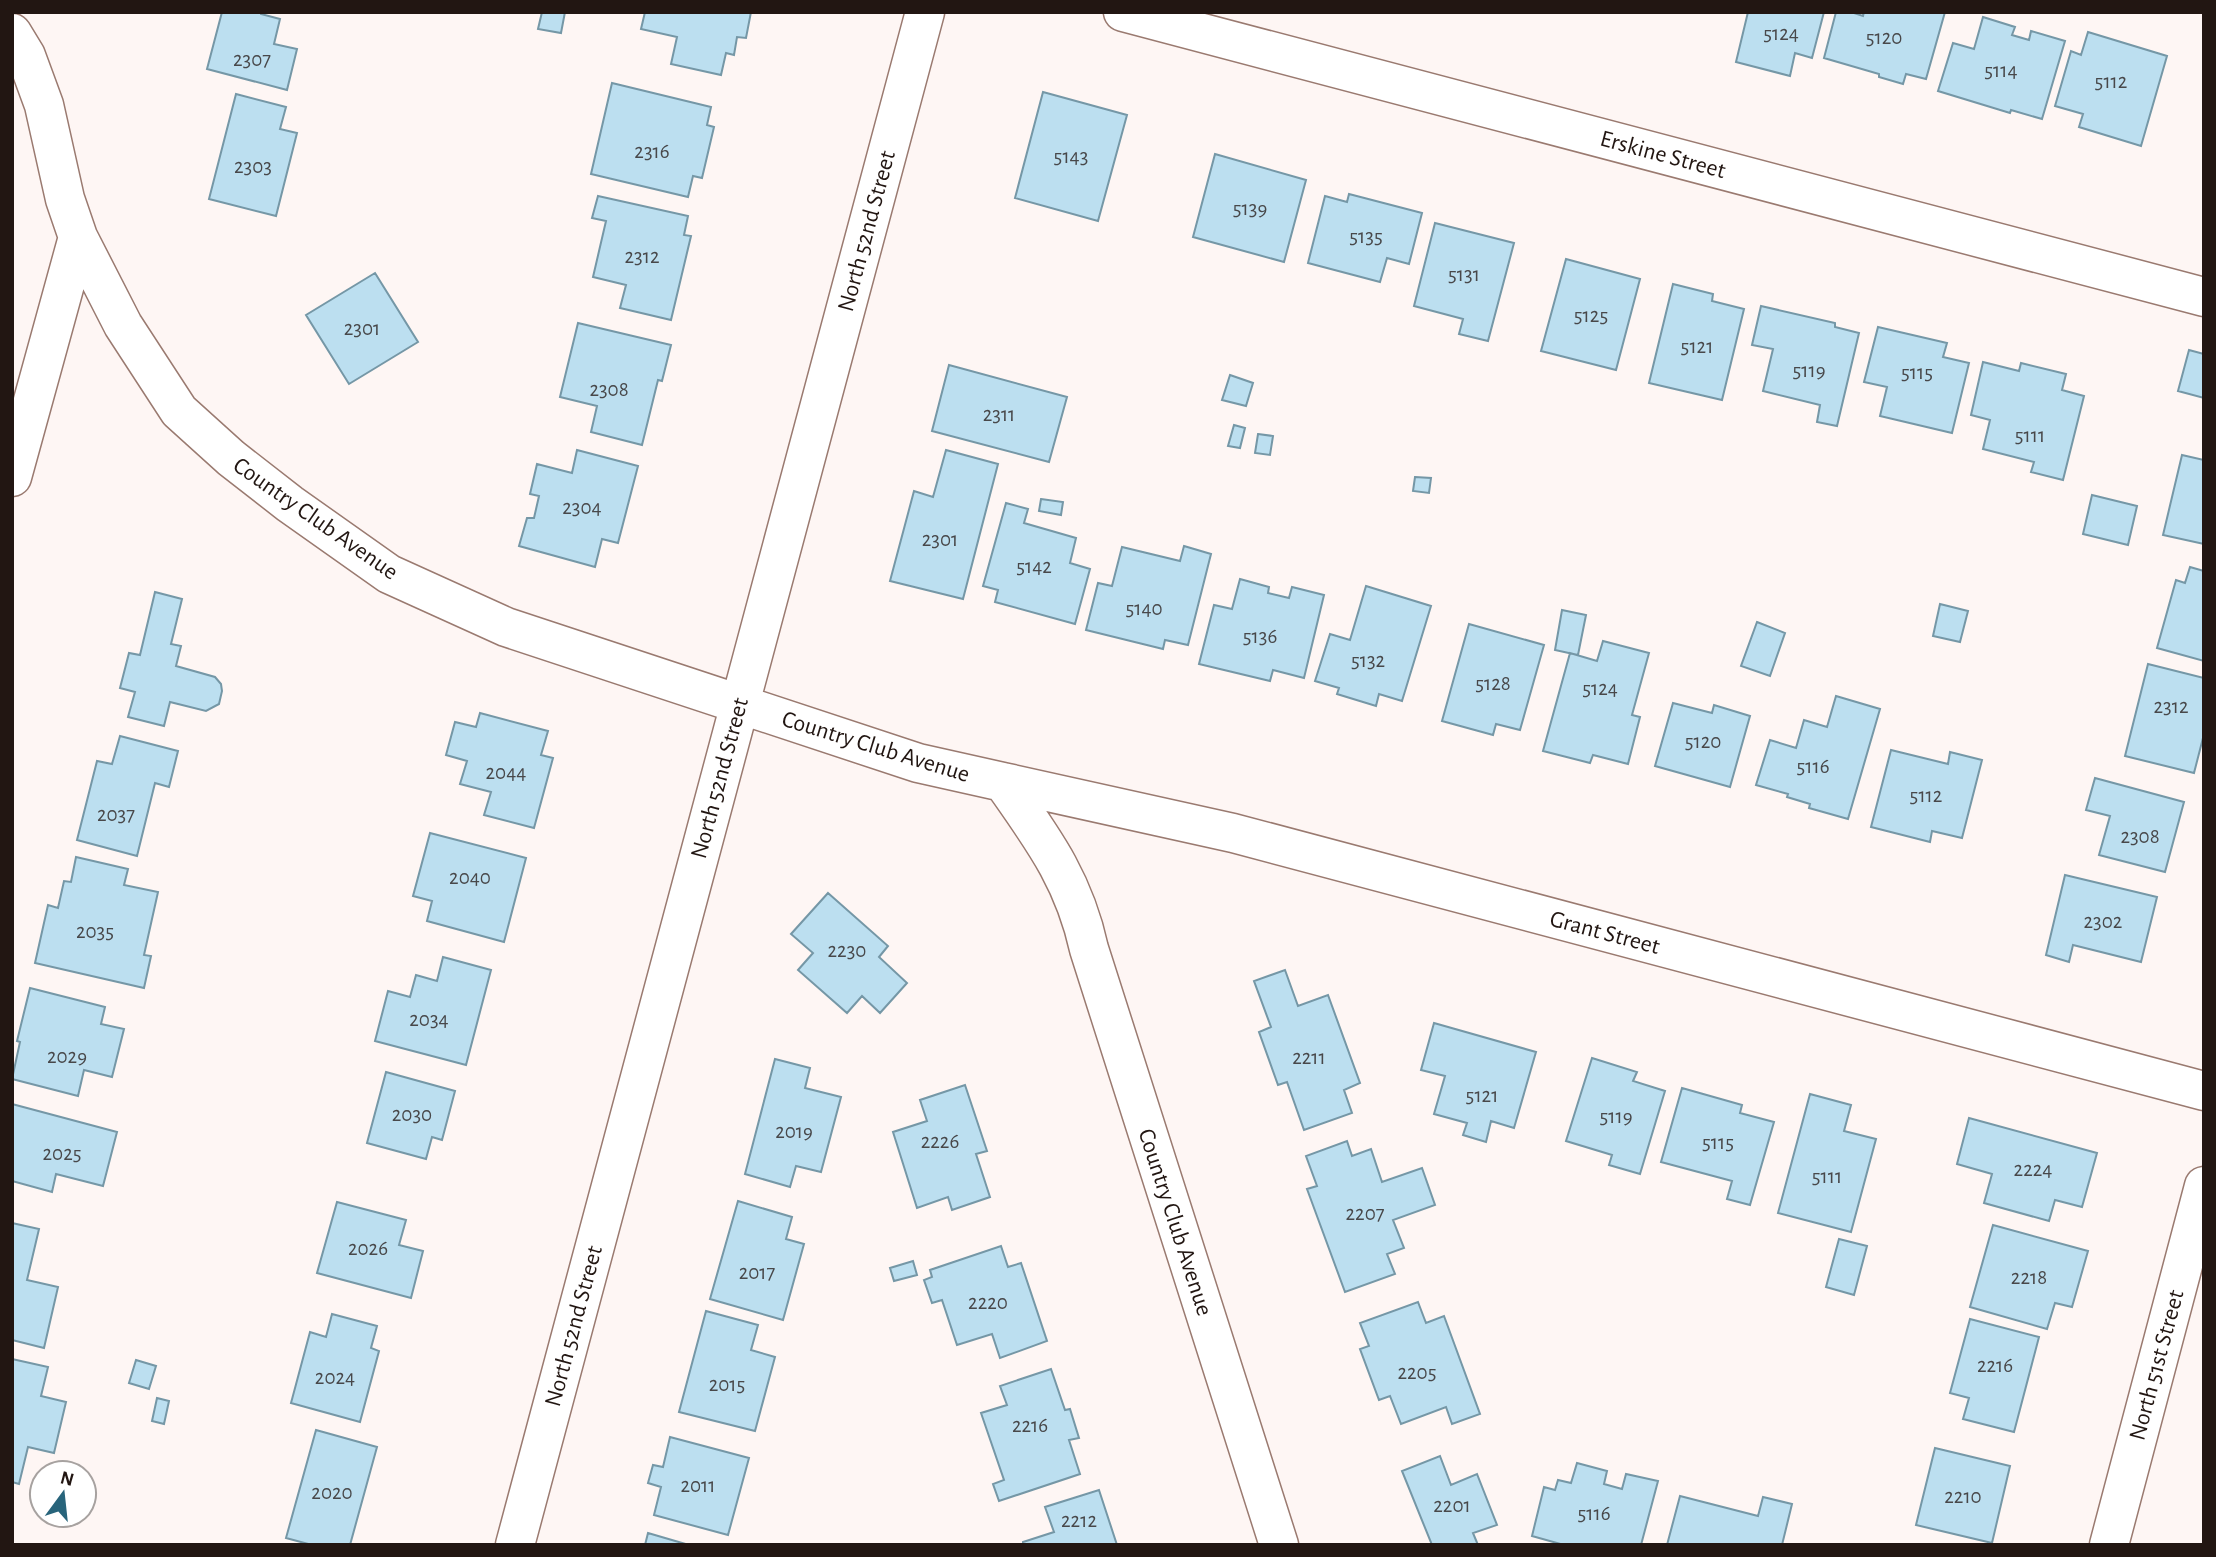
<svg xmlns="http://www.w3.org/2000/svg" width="2216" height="1557" font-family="'Alegreya Sans',sans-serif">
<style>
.building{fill:#bcdff0;stroke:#7597a6;stroke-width:2}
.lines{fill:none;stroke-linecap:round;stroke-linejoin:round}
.minor-casing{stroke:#9a7a70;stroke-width:41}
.minor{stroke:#fff;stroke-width:38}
.labels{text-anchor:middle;stroke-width:7;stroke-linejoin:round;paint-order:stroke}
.number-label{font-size:21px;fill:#48484a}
.street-label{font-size:24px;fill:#221612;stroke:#fff}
</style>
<rect width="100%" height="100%" fill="#fef6f4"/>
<!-- building -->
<path class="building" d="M222 12H261V14L280 19 274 44 297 49 287 90 207 69Z
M542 12H565L561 33 538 29Z
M645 12H751L746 38 737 37 734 55 726 53 721 75 671 64 677 37 641 29Z
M1748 12H1824L1812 58 1795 53 1790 76 1736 62Z
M1836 12H1851L1863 16 1864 12H1945L1926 79 1906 74 1903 84 1879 77V74L1824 58Z
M1983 17 2015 27 2012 35 2029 40 2031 31 2065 41 2042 119 2011 110 2010 113 1938 91 1953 43 1974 49Z
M2088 32 2167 56 2141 146 2079 127 2083 114 2055 106 2071 51 2081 55Z
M612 83 711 107 707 125 714 127 702 178 693 176 688 197 591 174Z
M1043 92 1127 115 1098 221 1015 198Z
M236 94 286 107 280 129 297 133 276 216 209 199Z
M1215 154 1306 180 1284 262 1193 237Z
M1349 194 1422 213 1409 264 1387 258 1380 282 1308 263 1325 196 1347 202Z
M598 196 688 216 684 235 691 236 671 320 620 308 626 285 593 277 606 221 592 218Z
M1435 223 1514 243 1488 341 1459 334 1463 319 1414 306Z
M1566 259 1640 279 1616 370 1541 351Z
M375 273 418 342 349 384 306 315Z
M1673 284 1713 294 1712 301 1744 309 1722 400 1649 383Z
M1761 306 1835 323V327L1859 333 1837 426 1817 422 1820 405 1763 391 1773 349 1752 345Z
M578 323 671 345 662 381 658 380 642 445 591 432 597 406 560 397Z
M1878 327 1947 343 1943 357 1969 363 1952 433 1880 416 1887 387 1864 382Z
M2189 350 2204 354V398L2178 391Z
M1983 362 2019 371 2021 363 2066 374 2062 390 2084 396 2063 480 2031 472 2034 462 1983 449 1990 420 1971 415Z
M949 365 1067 397 1049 462 932 431Z
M1230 375 1253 383 1246 406 1222 400Z
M1234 425 1245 428 1240 448 1228 446Z
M1258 434 1273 436 1270 455 1255 453Z
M577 450 638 466 618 543 602 539 595 567 519 546 527 518H534L539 496 530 494 537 464 572 473Z
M946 450 998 464 963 599 890 581 914 491 933 497Z
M2182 455 2204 460V544L2163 535Z
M1415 477 1431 478 1429 493 1413 491Z
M2092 495 2137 506 2128 545 2083 534Z
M1041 499 1063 502 1061 515 1039 511Z
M1006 503 1028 509 1024 523 1076 538 1070 563 1090 569 1075 624 995 602 998 590 983 586Z
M1184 546 1211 554 1188 645 1165 640 1163 649 1086 630 1098 583 1112 586 1122 547 1180 561Z
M2190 567 2204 571V661L2157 648 2176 580 2185 583Z
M1240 579 1269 587 1268 593 1289 598 1292 587 1324 595 1304 678 1273 670 1270 681 1199 664 1214 605 1232 609Z
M1366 586 1431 606 1402 701 1379 694 1376 706 1337 694 1339 688 1315 681 1330 634 1350 640Z
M155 592 182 599 171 644 181 646 176 666 215 677 221 684 222 691 219 704 206 711 170 702 164 726 128 717 135 692 120 688 129 653 140 655Z
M1940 604 1968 611 1960 642 1933 636Z
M1562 610 1586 615 1578 655 1555 650Z
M1757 622 1785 633 1770 676 1741 666Z
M1469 624 1544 645 1520 730 1496 724 1493 735 1442 721Z
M1603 641 1649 653 1632 715 1640 717 1628 764 1593 755 1590 763 1543 751 1570 653 1597 661Z
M2148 664 2204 678V734L2194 773 2125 756Z
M1836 696 1880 709 1848 819 1809 808 1810 804 1787 797 1788 794 1756 785 1770 740 1796 748 1804 720 1827 727Z
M1673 703 1712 713 1714 705 1750 716 1730 787 1655 766Z
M480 713 548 731 541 755 553 758 534 828 484 815 491 792 460 784 467 761 446 755 455 722 476 727Z
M120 736 178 751 169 787 155 783 137 856 77 840 97 761 112 764Z
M1891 750 1948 764 1950 752 1982 760 1962 838 1932 831 1930 842 1871 827Z
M2095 778 2184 802 2165 872 2099 855 2110 816 2086 810Z
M430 833 526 858 504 942 427 921 432 901 413 896Z
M76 857 128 869 124 885 158 892 144 955 151 956 144 988 35 963 48 905 58 908 64 881 71 882Z
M2065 875 2157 897 2141 962 2073 945 2069 962 2046 955Z
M828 893 888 946 879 957 907 983 880 1013 862 996 847 1013 798 970 813 953 791 934Z
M443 957 491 970 466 1065 375 1041 388 991 410 997 416 975 437 981Z
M1285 970 1298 1006 1328 995 1360 1083 1344 1090 1352 1113 1304 1130 1287 1082 1278 1085 1259 1032 1271 1027 1254 981Z
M30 988 105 1007 101 1024 124 1029 112 1077 84 1070 78 1096 12 1079 20 1042 17 1041Z
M1434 1023 1536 1052 1514 1128 1491 1121 1486 1142 1463 1135 1467 1123 1434 1114 1445 1076 1421 1070Z
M1592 1058 1637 1072 1633 1081 1665 1091 1640 1174 1609 1165 1612 1155 1566 1141Z
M775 1059 810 1068 805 1088 841 1097 821 1172 796 1166 790 1187 745 1174Z
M386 1072 455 1091 442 1140 432 1137 426 1159 367 1143Z
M965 1085 987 1151 976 1154 990 1197 952 1210 948 1197 917 1208 893 1132 927 1121 920 1100Z
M1682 1088 1742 1105 1740 1113 1774 1122 1750 1205 1727 1199 1732 1181 1661 1162Z
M1810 1094 1851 1105 1844 1131 1876 1139 1851 1232 1778 1213Z
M12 1104 117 1132 103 1186 56 1174 52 1192 12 1181Z
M1969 1118 2097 1153 2082 1207 2055 1200 2049 1221 1984 1203 1992 1174 1957 1164Z
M1347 1141 1352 1156 1371 1149 1382 1182 1422 1168 1435 1205 1393 1220 1404 1248 1387 1254 1395 1274 1345 1292 1307 1189 1317 1186 1306 1156Z
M738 1201 792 1217 786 1239 804 1244 783 1320 710 1299Z
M337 1202 406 1220 399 1245 423 1251 411 1298 317 1273Z
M12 1223 39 1229 27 1280 58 1287 44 1348 12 1340Z
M1993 1225 2088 1251 2072 1307 2055 1303 2047 1329 1970 1307Z
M1839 1239 1867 1246 1854 1295 1826 1287Z
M1001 1246 1008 1267 1021 1263 1047 1341 1000 1358 992 1334 957 1345 942 1300 932 1303 924 1280 932 1277 930 1270Z
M913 1261 917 1275 894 1281 890 1268Z
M1418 1302 1426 1323 1444 1316 1480 1414 1452 1424 1446 1407 1401 1424 1390 1396 1379 1400 1360 1349 1369 1346 1360 1323Z
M706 1311 758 1325 751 1350 775 1357 755 1431 679 1412Z
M332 1314 377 1326 371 1348 379 1351 360 1422 291 1403 310 1332 326 1337Z
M1970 1319 2039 1337 2014 1432 1963 1419 1969 1398 1950 1393Z
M12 1359 48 1367 41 1396 66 1402 54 1453 28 1447 19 1484 12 1482Z
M136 1360 156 1366 149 1389 129 1383Z
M1051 1369 1065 1410 1070 1409 1079 1438 1069 1440 1080 1474 999 1501 993 1484 1004 1480 981 1413 1007 1405 1000 1386Z
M157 1398 169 1401 164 1424 152 1421Z
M316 1430 377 1447 350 1545H312L286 1538Z
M670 1437 749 1458 728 1535 654 1515 661 1487 648 1483 653 1465 663 1467Z
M1935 1448 2010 1466 1992 1543 1916 1525Z
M1440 1456 1451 1485 1477 1474 1497 1525 1473 1533 1478 1545H1432L1402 1471Z
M1577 1463 1607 1471 1604 1484 1622 1489 1626 1474 1658 1481 1641 1545H1564L1532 1536 1544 1487 1555 1490 1558 1480 1571 1483Z
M1099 1490 1117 1545H1023V1542L1054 1532 1045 1507Z
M1680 1496 1758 1516 1763 1497 1792 1504 1782 1545H1667Z
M648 1533 689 1545H645Z"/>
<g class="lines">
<defs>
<path id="minor" d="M1123 12 2204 297
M12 33 26 56 44 105 65 199 78 237 123 325 179 411 231 458 290 504 389 574 506 627 918 763 1003 782C1043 839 1074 880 1089 949L1279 1545
M12 477 78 237
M1003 782 1233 833 2204 1091
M515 1545 925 12
M2109 1545 2204 1186"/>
</defs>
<!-- minor casing -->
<use href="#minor" class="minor-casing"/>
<!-- minor -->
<use href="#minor" class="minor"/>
</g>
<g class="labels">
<!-- number labels -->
<g class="number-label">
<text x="1781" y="40">5124</text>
<text x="1884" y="44">5120</text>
<text x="252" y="66">2307</text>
<text x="2001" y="77">5114</text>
<text x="2111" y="88">5112</text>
<text x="652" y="158">2316</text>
<text x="1071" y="163">5143</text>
<text x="253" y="173">2303</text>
<text x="1250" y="215">5139</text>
<text x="1366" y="243">5135</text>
<text x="642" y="263">2312</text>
<text x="1464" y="281">5131</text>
<text x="1591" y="322">5125</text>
<text x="362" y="335">2301</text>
<text x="1697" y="353">5121</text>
<text x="1809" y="377">5119</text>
<text x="1917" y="379">5115</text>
<text x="609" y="396">2308</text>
<text x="999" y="421">2311</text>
<text x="2030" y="442">5111</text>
<text x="582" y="514">2304</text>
<text x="940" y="546">2301</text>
<text x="1034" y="573">5142</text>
<text x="1144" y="615">5140</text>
<text x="1260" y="643">5136</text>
<text x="1368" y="667">5132</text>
<text x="1493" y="690">5128</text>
<text x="1600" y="695">5124</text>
<text x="2171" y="713">2312</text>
<text x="1703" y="748">5120</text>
<text x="1813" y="773">5116</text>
<text x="506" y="779">2044</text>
<text x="1926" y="802">5112</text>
<text x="116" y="821">2037</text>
<text x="2140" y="843">2308</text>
<text x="470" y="884">2040</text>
<text x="2103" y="928">2302</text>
<text x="95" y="938">2035</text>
<text x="847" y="957">2230</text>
<text x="429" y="1026">2034</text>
<text x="67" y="1063">2029</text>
<text x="1309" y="1064">2211</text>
<text x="1482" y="1102">5121</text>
<text x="412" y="1121">2030</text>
<text x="1616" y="1123">5119</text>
<text x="794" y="1138">2019</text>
<text x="940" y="1148">2226</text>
<text x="1718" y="1149">5115</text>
<text x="62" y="1160">2025</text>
<text x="2033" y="1176">2224</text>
<text x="1827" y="1183">5111</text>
<text x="1365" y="1220">2207</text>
<text x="368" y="1255">2026</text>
<text x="757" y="1279">2017</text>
<text x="2029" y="1284">2218</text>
<text x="988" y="1309">2220</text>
<text x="1995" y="1372">2216</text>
<text x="1417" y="1379">2205</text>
<text x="335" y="1384">2024</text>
<text x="727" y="1391">2015</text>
<text x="1030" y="1432">2216</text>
<text x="698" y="1492">2011</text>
<text x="332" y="1499">2020</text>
<text x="1963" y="1503">2210</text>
<text x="1452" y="1512">2201</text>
<text x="1594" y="1520">5116</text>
<text x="1079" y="1527">2212</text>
</g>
<!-- street labels -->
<g class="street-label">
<text transform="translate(1663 154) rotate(15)" y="8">Erskine Street</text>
<text transform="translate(866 231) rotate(-75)" y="8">North 52nd Street</text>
<text transform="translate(316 518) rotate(35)" y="8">Country Club Avenue</text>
<text transform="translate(876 746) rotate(17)" y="8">Country Club Avenue</text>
<text transform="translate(719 778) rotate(-75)" y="8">North 52nd Street</text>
<text transform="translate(1605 932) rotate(15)" y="8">Grant Street</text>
<text transform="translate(1176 1222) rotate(72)" y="8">Country Club Avenue</text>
<text transform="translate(573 1326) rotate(-75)" y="8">North 52nd Street</text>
<text transform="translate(2156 1365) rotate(-75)" y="8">North 51st Street</text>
</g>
</g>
<!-- border -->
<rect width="2216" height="1557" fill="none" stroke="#221612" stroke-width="28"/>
<!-- north arrow -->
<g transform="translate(63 1494) rotate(15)"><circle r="33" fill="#ffffff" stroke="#a7a2a0" stroke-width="2"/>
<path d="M0-5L12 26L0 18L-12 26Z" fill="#28647b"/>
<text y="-10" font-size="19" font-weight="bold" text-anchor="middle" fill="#221612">N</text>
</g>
</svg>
